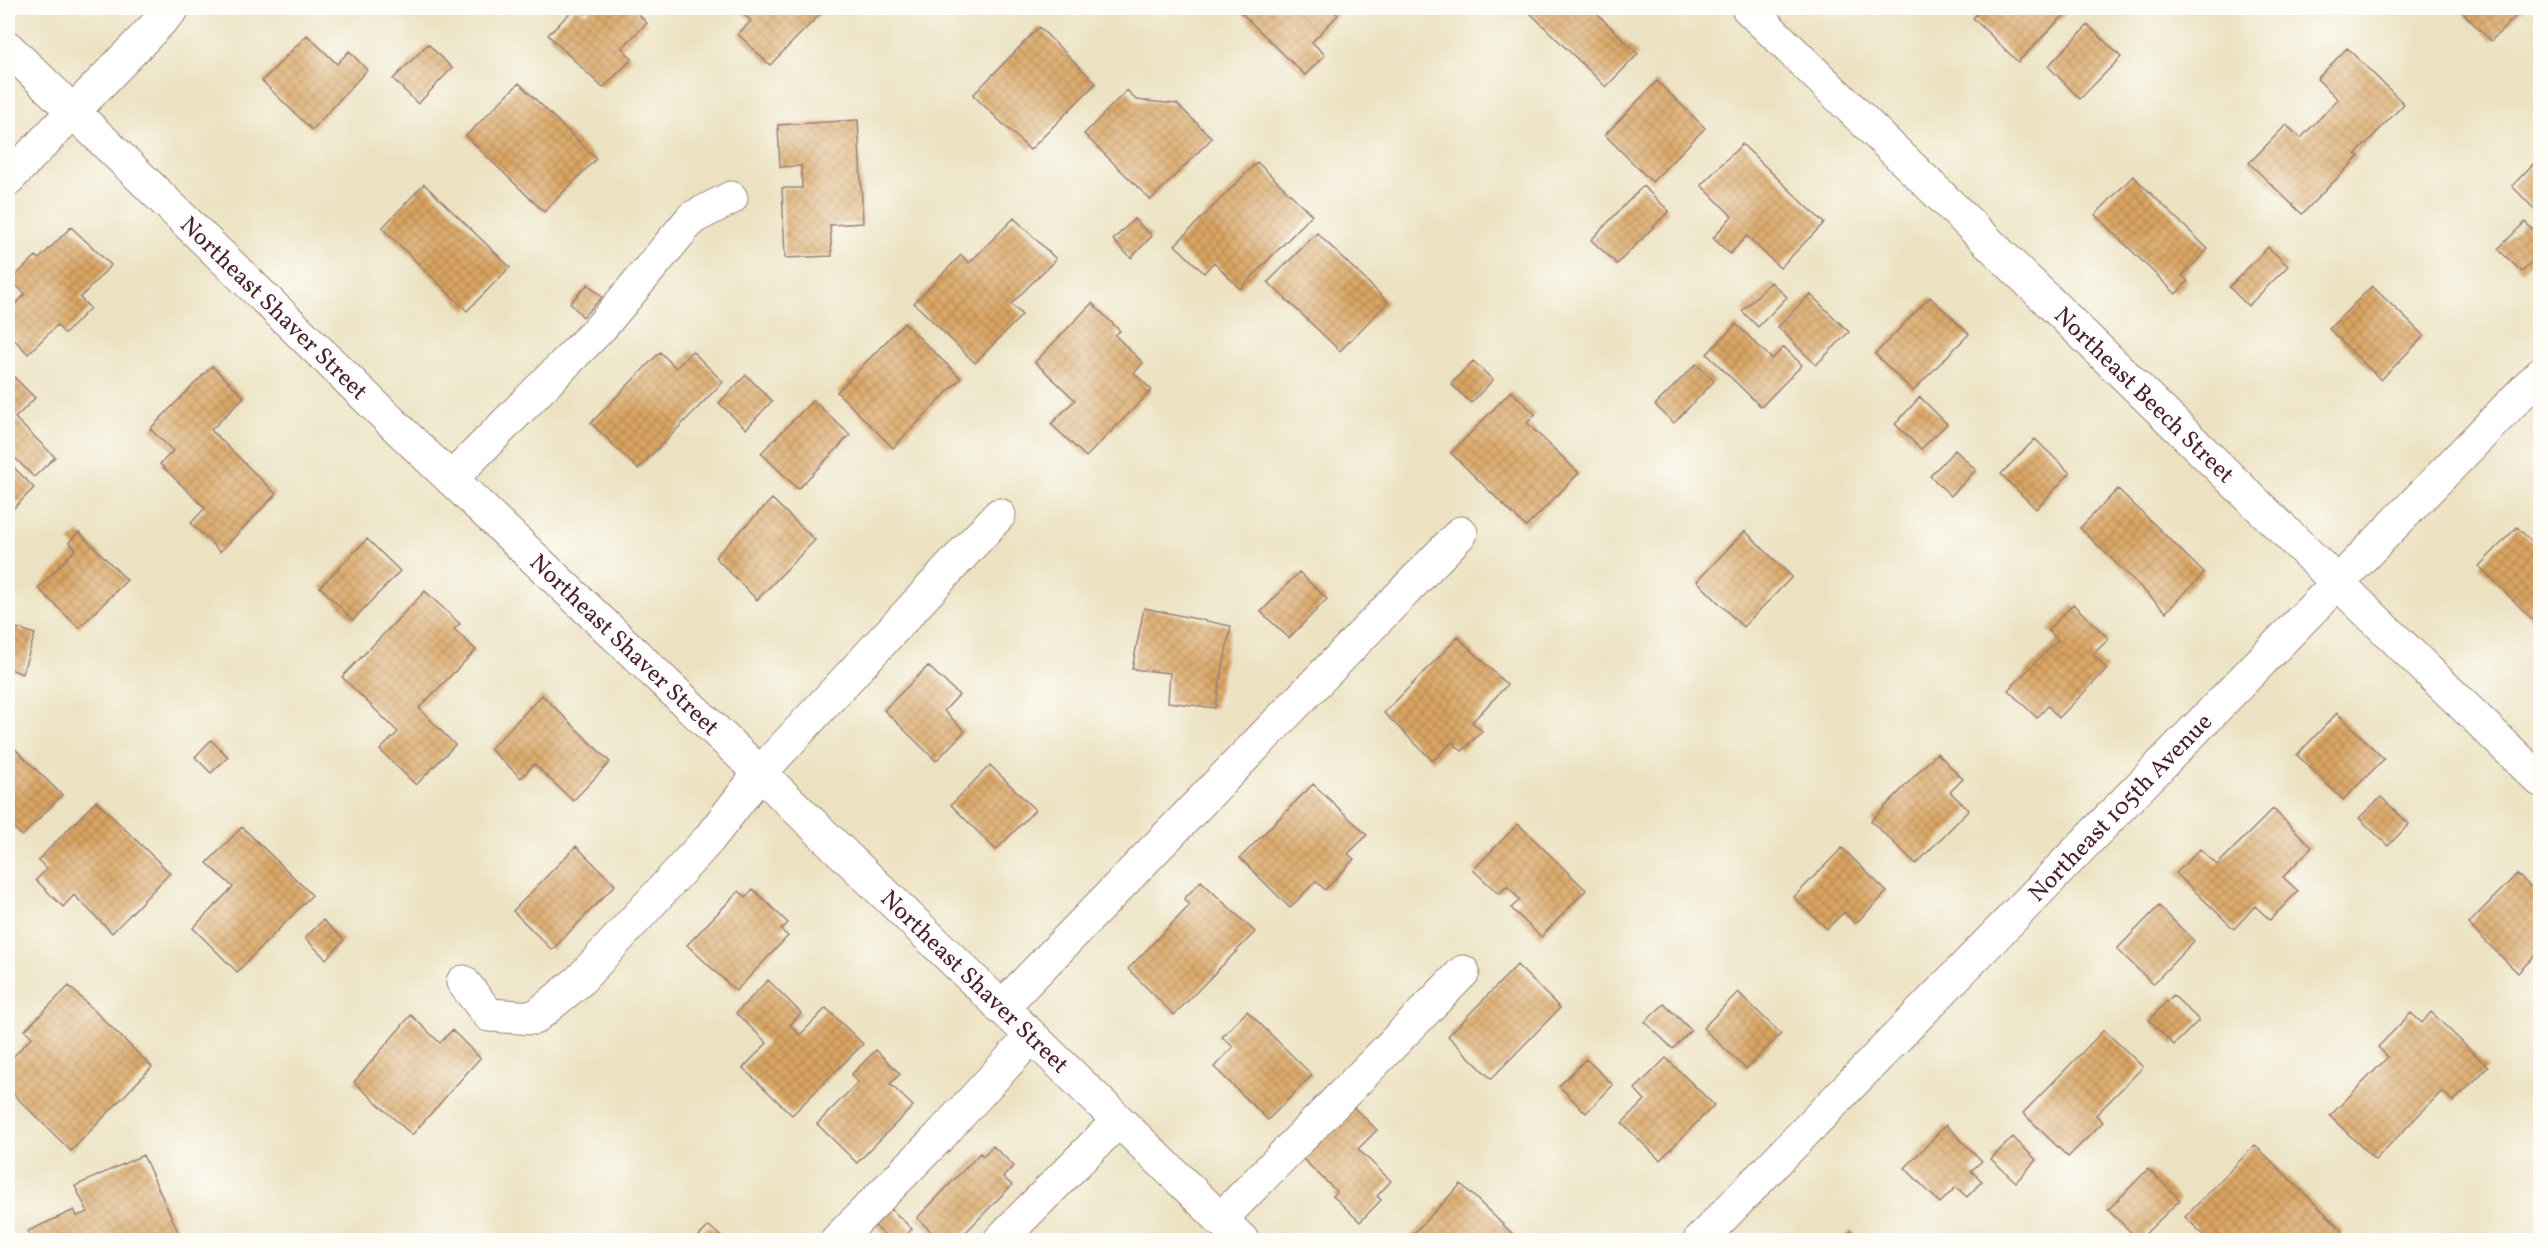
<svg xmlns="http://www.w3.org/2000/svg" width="2548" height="1248" font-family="Vollkorn,serif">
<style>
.building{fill:url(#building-cross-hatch)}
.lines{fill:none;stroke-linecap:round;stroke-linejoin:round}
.minor-casing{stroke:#9b8076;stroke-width:35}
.minor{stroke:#fff;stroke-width:33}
.labels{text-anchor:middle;stroke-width:6;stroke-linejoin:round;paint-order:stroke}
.street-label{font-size:24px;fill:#4a1f2b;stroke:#fdfcf7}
</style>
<defs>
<pattern id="building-cross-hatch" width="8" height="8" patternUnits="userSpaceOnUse" patternTransform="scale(1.5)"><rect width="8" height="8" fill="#daa562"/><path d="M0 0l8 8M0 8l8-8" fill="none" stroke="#b38651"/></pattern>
</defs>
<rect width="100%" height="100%" fill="#fdfcf7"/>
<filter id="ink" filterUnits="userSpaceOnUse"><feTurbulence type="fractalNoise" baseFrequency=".0167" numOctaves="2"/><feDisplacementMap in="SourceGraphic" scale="12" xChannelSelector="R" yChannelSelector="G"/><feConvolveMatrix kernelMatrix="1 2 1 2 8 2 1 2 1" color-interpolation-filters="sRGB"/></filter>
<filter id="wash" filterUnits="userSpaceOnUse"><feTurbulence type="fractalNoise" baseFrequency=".008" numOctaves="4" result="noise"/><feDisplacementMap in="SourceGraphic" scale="24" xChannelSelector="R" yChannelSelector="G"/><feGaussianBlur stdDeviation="1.35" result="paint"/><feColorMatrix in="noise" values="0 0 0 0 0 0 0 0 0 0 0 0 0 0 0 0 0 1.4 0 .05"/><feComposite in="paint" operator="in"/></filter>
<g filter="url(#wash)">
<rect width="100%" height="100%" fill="#ece2c1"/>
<g id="blocks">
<!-- building -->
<path class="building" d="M575 8H580L586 14 592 8H632L647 23 622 48 632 59 603 88 548 35Z
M737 8H826L770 65 738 34 751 21Z
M1236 8H1331L1338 15 1312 42 1325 55 1305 75Z
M1537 8H1591L1638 54 1606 87 1531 14Z
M1983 8H2071L2018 62 1973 18Z
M2458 8H2524L2491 41Z
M2088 25 2121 57 2080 99 2048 66Z
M1039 27 1096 83 1030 150 973 95Z
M307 35 337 64 349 51 367 70 312 130 262 81Z
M428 44 452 68 418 104 393 79Z
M2347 48 2404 104 2356 154 2359 156 2302 214 2249 163 2286 125 2301 138 2338 99 2317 79Z
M1657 81 1705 128 1652 182 1605 135Z
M519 83 596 159 544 212 466 136Z
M1127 90 1136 100 1177 104 1212 138 1151 200 1084 134Z
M858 120 863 223 830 225 832 256 785 258 782 188H802L801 166 780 167 778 125Z
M1742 144 1824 223 1780 268 1747 236 1730 254 1713 238 1732 216 1701 185Z
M2538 159 2540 162V215L2512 186Z
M1257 162 1312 215 1240 289 1214 262 1204 273 1175 245Z
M2133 176 2208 249 2182 276 2188 281 2176 294 2095 215Z
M424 184 510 267 467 311 382 228Z
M1643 186 1669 211 1617 264 1591 240Z
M1014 218 1056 259 1011 304 1022 315 975 363 914 303 961 255 969 263Z
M1134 219 1152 236 1131 258 1113 240Z
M2525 222 2540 237V253L2522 272 2498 249Z
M71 227 111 265 80 298 90 308 65 334 57 325 28 354 8 333V312L25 294 11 280 36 256 39 259Z
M1317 233 1388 302 1340 351 1268 282Z
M2268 247 2288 266 2248 306 2229 287Z
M1771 282 1787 297 1758 327 1742 311Z
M588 284 602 297 583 317 570 303Z
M2372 286 2424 336 2381 380 2329 329Z
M1810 294 1849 332 1816 365 1778 327Z
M1930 297 1969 334 1913 391 1875 354Z
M1092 303 1120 331 1115 335 1143 363 1134 373 1152 390 1086 457 1051 424 1075 400 1035 362Z
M904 323 961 378 893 448 837 392Z
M1736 324 1772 359 1784 347 1802 365 1761 407 1707 354Z
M692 351 723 382 638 469 591 423 660 352 676 368Z
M1473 361 1493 380 1471 403 1451 384Z
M1696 364 1714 381 1674 423 1655 405Z
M212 366 244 397 211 430 276 494 220 552 191 523 205 508 160 464 173 451 150 429Z
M8 371 35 398 15 418 55 457 34 477 8 451Z
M746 375 772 401 746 429 719 403Z
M1511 391 1535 414 1527 423 1579 473 1526 527 1451 453Z
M1920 397 1947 424 1921 449 1895 424Z
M813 400 850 435 798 489 761 453Z
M2035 439 2070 473 2036 509 2001 474Z
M1955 450 1976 470 1951 496 1930 476Z
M8 461 34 488 12 510 8 506Z
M2118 489 2204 573 2166 612 2080 528Z
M772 499 815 540 757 600 715 557Z
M2517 527 2540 550V627L2479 566Z
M1745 531 1792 577 1743 627 1697 581Z
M79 532 127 580 79 628 38 588 76 549 69 542Z
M367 539 400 571 353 620 320 587Z
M1299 572 1327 599 1289 638 1261 612Z
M425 591 460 624 454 629 476 650 419 708 455 745 416 785 380 750 398 732 342 677Z
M2073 604 2109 639 2093 654 2107 669 2059 718 2048 706 2037 718 2008 690 2058 640 2048 630Z
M1144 608 1231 626 1215 708 1168 702 1170 673 1132 669Z
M8 625 35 634 22 674 8 668Z
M1458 637 1507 685 1472 722 1482 731 1462 751 1452 742 1433 761 1384 713Z
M928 666 959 695 944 711 965 731 936 761 884 710Z
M542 695 610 762 573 801 534 764 521 778 490 749Z
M2337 713 2384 759 2343 800 2297 755Z
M211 740 228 757 211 773 195 757Z
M8 742 62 795 22 836 8 822Z
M1937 753 1963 779 1950 792 1969 810 1916 864 1871 821Z
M990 765 1035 810 996 850 951 805Z
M1313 784 1367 835 1348 854 1354 859 1325 890 1316 881 1290 908 1240 858Z
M2381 797 2409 824 2388 846 2359 818Z
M96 801 170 873 112 933 74 895 63 907 36 880 47 869 38 860Z
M2273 809 2312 847 2283 877 2298 891 2270 920 2255 906 2234 929 2176 873 2200 849 2217 865Z
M1518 824 1586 890 1541 937 1511 908 1520 900 1507 886 1499 894 1473 870Z
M242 827 312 895 237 972 193 928 233 887 207 863Z
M576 846 615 885 552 950 513 911Z
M1842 848 1887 892 1855 924 1844 912 1827 929 1794 897Z
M2517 874 2540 896V950L2518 973 2468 924Z
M1201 881 1255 932 1174 1015 1128 969 1190 905 1184 899Z
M753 889 788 923 781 930 788 936 736 991 687 945 739 891 746 897Z
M2159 906 2194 941 2153 984 2117 949Z
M323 920 344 940 326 959 305 938Z
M1517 965 1560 1008 1491 1079 1448 1036Z
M768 980 801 1013 790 1025 800 1035 826 1008 863 1044 792 1115 743 1068 767 1043 736 1013Z
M69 986 152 1067 71 1151 8 1089V1062L32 1037 25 1030Z
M1738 992 1781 1034 1746 1069 1703 1028Z
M2173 995 2199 1020 2174 1045 2149 1020Z
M1664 1004 1691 1030 1673 1049 1645 1022Z
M1247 1011 1312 1075 1268 1120 1214 1067 1233 1047 1222 1037Z
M2431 1012 2488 1067 2453 1102 2442 1091 2375 1160 2330 1116 2388 1057 2378 1047 2411 1013 2422 1023Z
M411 1015 440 1043 452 1030 480 1058 412 1135 354 1082Z
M2104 1030 2143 1067 2096 1115 2103 1122 2068 1157 2023 1113Z
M876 1050 900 1074 890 1084 913 1106 857 1163 817 1124 858 1082 851 1075Z
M1666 1058 1714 1105 1660 1160 1622 1123 1645 1100 1635 1089Z
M1586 1059 1613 1085 1586 1113 1559 1086Z
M1348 1102 1377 1130 1358 1149 1391 1181 1377 1196 1381 1200 1360 1222 1333 1196 1337 1192 1298 1154Z
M1946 1125 1982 1161 1971 1171 1982 1181 1967 1197 1956 1187 1940 1203 1905 1168Z
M2013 1137 2036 1160 2016 1182 1991 1159Z
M2255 1145 2343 1231 2333 1240H2209L2185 1217Z
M993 1146 1014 1166 1003 1177 1012 1185 958 1240H940L917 1218 980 1153 983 1156Z
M143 1155 182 1240H32L28 1231 74 1210 77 1216 88 1212 75 1186Z
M2148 1169 2180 1200 2139 1240 2108 1210Z
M1461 1184 1519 1240H1414L1410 1237Z
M889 1207 912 1229 901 1240H890L872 1223Z
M709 1226 725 1240H695Z
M1851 1231 1861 1240H1842Z"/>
</g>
</g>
<g filter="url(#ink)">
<use href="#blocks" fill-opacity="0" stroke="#9b8076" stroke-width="1.5"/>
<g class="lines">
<defs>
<g id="minor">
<path id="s1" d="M1748 8 2540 780"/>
<path id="s2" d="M8 48 408 438 760 773 1242 1240"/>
<path d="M8 179 173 8"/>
<path d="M451 479 601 327 692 218 731 198"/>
<path d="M463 982 489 1015 534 1018 579 981 709 839 760 773 999 515"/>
<path d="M1001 1008 1461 533"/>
<path d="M1220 1220 1463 972"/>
<path d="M837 1240 939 1137 1031 1037"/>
<path d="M1000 1240 1118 1121"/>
<path id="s3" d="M1700 1240 2540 374"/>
</g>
</defs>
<!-- minor casing -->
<use href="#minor" class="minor-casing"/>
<!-- minor -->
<use href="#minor" class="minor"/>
</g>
</g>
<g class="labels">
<!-- street labels -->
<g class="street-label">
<text dy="8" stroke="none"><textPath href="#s2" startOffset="372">Northeast Shaver Street</textPath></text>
<text dy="8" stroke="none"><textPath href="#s1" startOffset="554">Northeast Beech Street</textPath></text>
<text dy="8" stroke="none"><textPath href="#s2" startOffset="858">Northeast Shaver Street</textPath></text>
<text dy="8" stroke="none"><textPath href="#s3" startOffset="603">Northeast 105th Avenue</textPath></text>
<text dy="8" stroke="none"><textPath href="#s2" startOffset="1344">Northeast Shaver Street</textPath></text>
</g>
</g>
<!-- margin -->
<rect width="2548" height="1248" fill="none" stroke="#fdfcf7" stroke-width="30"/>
</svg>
